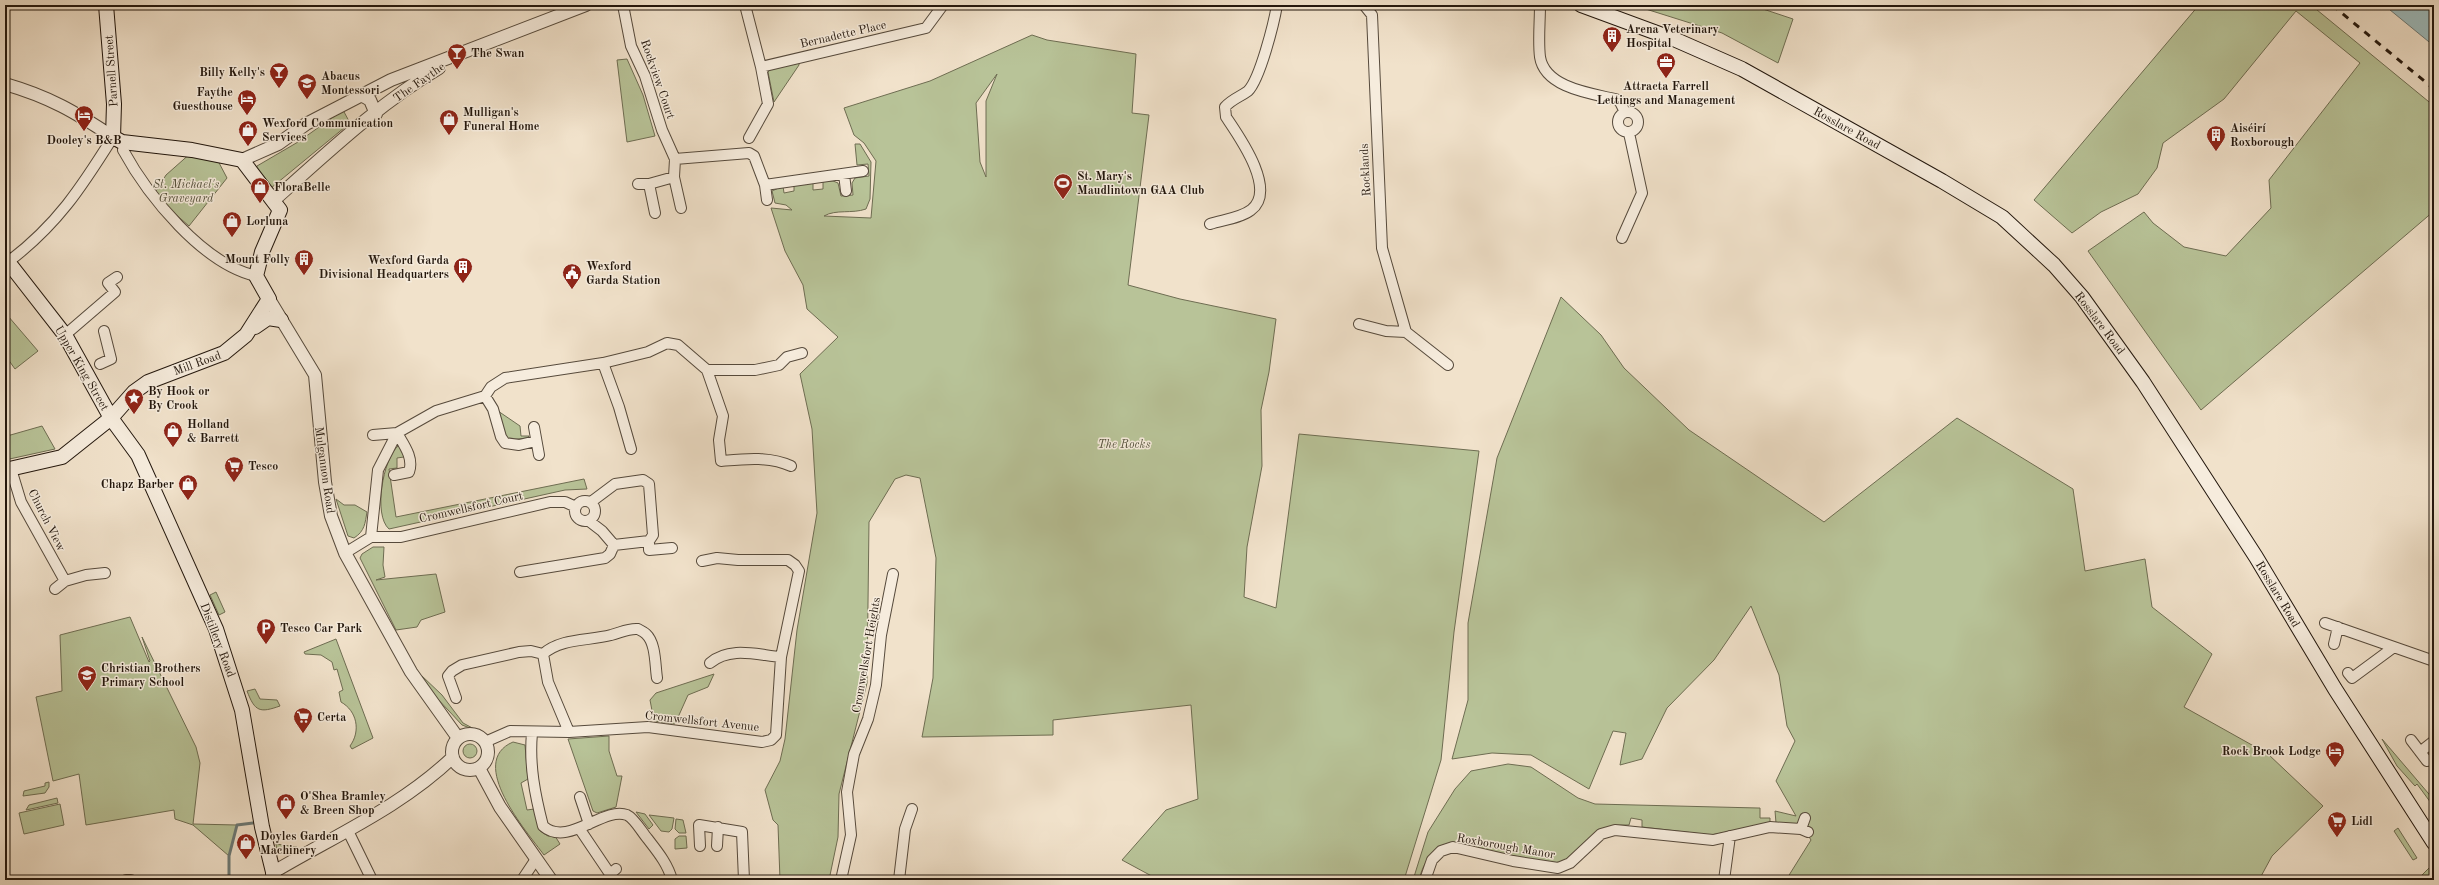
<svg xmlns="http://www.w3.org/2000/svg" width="2439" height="885" font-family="'Old Standard TT',serif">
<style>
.green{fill:#b8c398;stroke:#6e6d52;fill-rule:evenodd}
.water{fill:#9dbcbe;stroke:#6c7a77}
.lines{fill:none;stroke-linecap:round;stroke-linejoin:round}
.stream{stroke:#6c7a77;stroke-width:3}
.minor-casing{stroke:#564a3c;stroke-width:12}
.tertiary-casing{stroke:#564a3c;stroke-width:14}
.secondary-casing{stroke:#23170d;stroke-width:16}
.minor{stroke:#f6ecdd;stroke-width:10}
.tertiary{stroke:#f6ecdd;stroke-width:12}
.secondary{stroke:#f6ecdd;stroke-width:14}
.rail{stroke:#23170d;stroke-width:3;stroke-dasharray:7 7;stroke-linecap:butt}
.labels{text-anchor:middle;stroke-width:3;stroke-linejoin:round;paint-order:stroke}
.poi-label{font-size:12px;font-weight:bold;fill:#23170d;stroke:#f6ecdd;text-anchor:start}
.street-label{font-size:12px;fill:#23170d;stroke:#f6ecdd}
.park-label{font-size:12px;font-style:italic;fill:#57533e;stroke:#f6ecdd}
</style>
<rect width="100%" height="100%" fill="#f1e2cb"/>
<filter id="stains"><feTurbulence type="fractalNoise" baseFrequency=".005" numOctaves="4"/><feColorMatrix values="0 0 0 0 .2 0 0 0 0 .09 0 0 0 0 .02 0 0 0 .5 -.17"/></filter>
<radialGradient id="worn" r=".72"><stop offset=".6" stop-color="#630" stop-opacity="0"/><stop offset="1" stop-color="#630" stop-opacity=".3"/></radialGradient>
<!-- green -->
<path class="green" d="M1633 5H1751L1793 19 1778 63 1722 33Z
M2199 5H2311L2434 106V211L2201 410 2088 251 2144 212 2153 223 2184 247 2226 256 2271 208 2269 180 2360 63 2296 11 2224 99 2163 143 2157 168 2138 194 2101 212 2072 233 2034 200Z
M1032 35 1047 40 1136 54 1132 113 1149 115 1128 285 1180 299 1276 319 1269 372 1261 410 1262 466 1247 547 1244 597 1276 608 1299 434 1479 451 1454 632 1441 760 1404 880H1159L1122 860 1166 810 1198 799 1191 705 1053 720V735L922 737 933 678 936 558 920 478 906 475 895 479 869 522 867 683 839 794 838 837 829 880H780L778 825 773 820 765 790 780 761 785 739 797 630 817 513 812 429 800 374 838 337 807 309 803 285 785 251 771 208 792 210 786 205 775 203 772 191 783 186 784 193 794 191V185L813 182V190L823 189V181H833L838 183 841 196 853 195 852 183 855 178 869 176 868 164 857 165 855 144H860L871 162 870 199 866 209C852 214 836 209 824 216L871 218 876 161 864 143 854 135 844 108 930 81ZM997 74 986 101V177L980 162 976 103Z
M627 59 643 95 655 136 627 142 617 60Z
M799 61V65L774 102 768 72 770 70Z
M343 110 350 123 271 188 256 169 257 166 298 142Z
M192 152 217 159 227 178 189 226 165 205 156 191 166 175Z
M1561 297 1601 335 1624 368 1689 430 1824 522 1957 418 2073 489 2085 571 2145 559 2152 607 2212 654 2184 707 2268 754 2323 806 2272 856 2259 880H1786L1811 840 1800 822 1799 824 1776 823 1775 811 1796 816 1776 781 1795 741 1787 726 1779 675 1751 606 1714 660 1667 708 1642 759 1620 765 1626 733 1613 731 1589 789 1531 755 1492 753 1452 759 1468 700V623L1497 458Z
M8 316 38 351 15 369 5 355V318Z
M498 411 520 426 521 436H529L527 438 508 440 505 437Z
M42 426 55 449 5 460V432L7 436Z
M398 446 402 447 404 457 397 458V468L389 469 396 517 584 479 587 489 565 490 389 529C373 515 383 459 398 446Z
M336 499 344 505H355L367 512C365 523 365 531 354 538L348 536Z
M373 547H384L383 565 385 577 376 580 436 574 445 612 421 620 417 627 396 630 360 558 362 554Z
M216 592 225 612 219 615 210 595Z
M130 617 149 662 150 661 142 637 196 747 200 763 193 824 237 825 229 856 193 825 175 819 174 810 86 825 79 774 53 781 36 697 62 691 60 635Z
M336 639 373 738 352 749 350 746C361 731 357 711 341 702L339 692 343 690 337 669 334 670 332 662 321 655 305 654 304 652Z
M714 674 708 687 688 695 675 724 654 721 650 700 656 693Z
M422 676 442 695 463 723 478 731 462 725 435 696Z
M255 689 260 699 277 700 280 706C260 713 255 712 247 691Z
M609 736V751L617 776H622L616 807 597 813 593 811 568 739Z
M2382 739 2434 800 2431 803 2417 784 2415 786 2397 766Z
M513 742 525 745 528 779 521 783 527 810 534 809 540 831 548 836H555L560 844 544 855C527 832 466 762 513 742Z
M463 751a7 7 0 1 1 14 0a7 7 0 1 1-14 0Z
M1508 764 1531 767 1578 798 1595 804 1758 808H1760V818H1770V824L1711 835 1642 827V820L1631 818 1629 825C1583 823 1589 856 1554 864 1538 862 1461 843 1453 845 1432 851 1424 860 1419 880H1413L1428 832 1455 789 1471 771Z
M49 782V787L45 793 23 796 24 791 45 786V783Z
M57 798 58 803 26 810 29 805Z
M60 804 64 825 24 834 19 813Z
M636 812 645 814 653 825 649 829Z
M649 815 674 818 672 829 669 832 661 831Z
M676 819 683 820 686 833H679L675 829Z
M2398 828 2417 858 2413 860 2394 831Z
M679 836H686L687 848 675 849V839Z
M276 844 297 847 298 849C291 853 285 855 277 851Z
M2431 866 2434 870V880H2417Z"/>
<!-- water -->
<path class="water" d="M2384 5H2434V46Z"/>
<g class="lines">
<!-- stream -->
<path class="stream" d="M229 880V856L237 825 253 823"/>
<defs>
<path id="minor" d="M623 5 631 46 645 76 662 130 675 159 749 153 754 156 765 185 863 171
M745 5 761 67 926 28 943 5
M1540 5C1540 22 1538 41 1540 57 1545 89 1595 94 1619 100L1625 112
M1618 122a10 10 0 1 1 20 0a10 10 0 1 1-20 0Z
M749 138 768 104 761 67
M123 150C148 196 203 264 256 276
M675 159 674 177 681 208
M844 174 846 191
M638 184H649
M765 185 767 200
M655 213 649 184 674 177
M1210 224C1222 220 1241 218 1251 210 1278 190 1238 135 1226 117L1225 107C1232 99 1240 97 1248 91 1260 79 1274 23 1277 5
M1622 238 1642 193 1629 133
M8 262C57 225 81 188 113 137
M1359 324 1386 331 1406 332 1382 248 1372 15 1364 5
M1406 332 1448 365
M65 335 115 292 108 283 117 277
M603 363 619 407 631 449
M100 364 111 359 104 331
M707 370H755L779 365 787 357 802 353
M485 396 493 409 501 437 505 443 519 445 536 441
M534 427 539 455
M373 435 397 433C404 445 414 458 409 472L394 475
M11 469 21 502 65 581 86 575 105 573
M575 511a10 10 0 1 1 20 0a10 10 0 1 1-20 0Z
M589 521 602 531 614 545
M371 537 378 470 397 433 436 411 485 396 491 387 505 378 603 363 648 352 667 343 678 345 707 370 723 416 719 440 721 461C744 459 769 456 791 466
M371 537H401L550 502H565L576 507
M649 541V550L672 548
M345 553 371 537
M520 572 605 558 610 554 614 545 649 541 653 535 649 484 643 480 615 484 591 502
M55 589 65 581
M2325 623 2434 661
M2334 644 2338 627
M543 654 548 682 569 732
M710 663C730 646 757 655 781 657
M2348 673 2352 678 2394 647
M456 698 448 676 452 671 462 665 519 652 531 651 543 654C561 638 588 641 611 635 620 633 628 628 638 629 640 630 644 632 646 634 656 643 655 665 657 678
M532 733C529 765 535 795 543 826 568 848 603 806 627 815 634 818 642 832 647 838 657 851 668 864 672 880
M2411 740 2427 761
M485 742 510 731 569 732 648 727 762 742 771 740 776 735 781 657 799 571 795 565 788 560H738L717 558 702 561
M2420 752 2434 741
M580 797 589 824
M579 828 610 874 616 869
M1801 829 1805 818
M348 831 372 880
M700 846 699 825 742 832 744 880
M717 846 718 827
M126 880H131
M522 880 536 859
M841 880 851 835 847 792 854 754 868 719 876 685 881 635 893 574
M899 880 905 829 912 809
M1425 880 1432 860 1441 851 1453 847 1513 861 1558 868 1570 863 1601 834 1615 830 1713 840 1770 827 1801 829 1808 832
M1724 880 1730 836"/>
<path id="tertiary" d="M5 84C50 97 75 112 113 137
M361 95 370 100 376 114
M242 160 278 144 306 124 391 80 586 5
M273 201C325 155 378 104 439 68
M269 299 315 375 325 482 331 516 345 553 411 672 458 738
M452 752a18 18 0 1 1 36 0a18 18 0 1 1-36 0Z
M479 768 500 807 551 880
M272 873C334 836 401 807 453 757"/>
<path id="secondary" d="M1581 5 1676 40 1742 69 1942 181 2002 217 2054 265 2082 297 2143 382 2256 557 2335 689 2434 843
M5 258 65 335 111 418 138 455 216 629 242 710 262 827 275 880
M255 327 268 318 281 320
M5 470 62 457 111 418 134 392 148 382 224 353 246 335 269 299 256 276 262 252 280 210 242 160 192 150 122 142 113 137 114 104 106 5"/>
</defs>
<!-- minor casing -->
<use href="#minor" class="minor-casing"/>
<!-- tertiary casing -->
<use href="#tertiary" class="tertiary-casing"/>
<!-- secondary casing -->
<use href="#secondary" class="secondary-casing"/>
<!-- minor -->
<use href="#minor" class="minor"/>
<!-- tertiary -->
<use href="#tertiary" class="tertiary"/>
<!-- secondary -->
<use href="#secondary" class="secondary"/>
<!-- rail -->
<path class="rail" d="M2332 5 2434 89"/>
</g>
<!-- icons -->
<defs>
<symbol id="building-pin" viewBox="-11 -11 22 30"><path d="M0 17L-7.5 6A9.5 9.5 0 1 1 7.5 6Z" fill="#8f2418" stroke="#f6ecdd"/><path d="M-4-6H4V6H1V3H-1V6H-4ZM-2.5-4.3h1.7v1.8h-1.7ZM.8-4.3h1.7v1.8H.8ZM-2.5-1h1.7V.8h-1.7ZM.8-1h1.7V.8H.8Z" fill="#fff"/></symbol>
<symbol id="bar-pin" viewBox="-11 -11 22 30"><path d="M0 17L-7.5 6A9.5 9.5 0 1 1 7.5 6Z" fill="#8f2418" stroke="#f6ecdd"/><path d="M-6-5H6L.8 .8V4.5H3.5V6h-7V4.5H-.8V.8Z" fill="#fff"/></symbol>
<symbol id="office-pin" viewBox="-11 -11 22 30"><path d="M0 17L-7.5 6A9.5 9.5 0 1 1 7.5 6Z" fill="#8f2418" stroke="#f6ecdd"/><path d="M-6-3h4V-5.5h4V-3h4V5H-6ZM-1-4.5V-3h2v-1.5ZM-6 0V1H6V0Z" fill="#fff"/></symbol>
<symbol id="school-pin" viewBox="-11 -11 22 30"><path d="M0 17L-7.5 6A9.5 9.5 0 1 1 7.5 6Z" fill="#8f2418" stroke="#f6ecdd"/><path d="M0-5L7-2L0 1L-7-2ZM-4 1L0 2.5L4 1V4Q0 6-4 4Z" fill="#fff"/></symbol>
<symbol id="hotel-pin" viewBox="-11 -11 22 30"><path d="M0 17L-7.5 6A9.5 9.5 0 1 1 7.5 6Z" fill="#8f2418" stroke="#f6ecdd"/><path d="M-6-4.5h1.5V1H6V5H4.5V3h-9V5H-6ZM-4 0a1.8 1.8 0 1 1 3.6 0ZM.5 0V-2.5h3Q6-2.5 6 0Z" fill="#fff"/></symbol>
<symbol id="shop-pin" viewBox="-11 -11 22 30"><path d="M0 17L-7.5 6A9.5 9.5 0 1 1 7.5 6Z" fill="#8f2418" stroke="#f6ecdd"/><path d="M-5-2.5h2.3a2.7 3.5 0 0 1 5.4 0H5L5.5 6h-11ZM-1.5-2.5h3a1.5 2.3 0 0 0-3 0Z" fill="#fff"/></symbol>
<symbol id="stadium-pin" viewBox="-11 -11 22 30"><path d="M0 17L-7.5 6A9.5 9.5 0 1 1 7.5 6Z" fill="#8f2418" stroke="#f6ecdd"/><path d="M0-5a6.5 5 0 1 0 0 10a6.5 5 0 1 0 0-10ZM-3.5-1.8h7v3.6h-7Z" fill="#fff"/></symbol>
<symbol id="civic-pin" viewBox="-11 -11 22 30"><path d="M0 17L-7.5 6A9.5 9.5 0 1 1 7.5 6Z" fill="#8f2418" stroke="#f6ecdd"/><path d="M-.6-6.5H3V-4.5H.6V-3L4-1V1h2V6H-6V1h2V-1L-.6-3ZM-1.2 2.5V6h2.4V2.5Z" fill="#fff"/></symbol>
<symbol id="sight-pin" viewBox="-11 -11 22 30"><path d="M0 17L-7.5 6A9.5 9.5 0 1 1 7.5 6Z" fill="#8f2418" stroke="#f6ecdd"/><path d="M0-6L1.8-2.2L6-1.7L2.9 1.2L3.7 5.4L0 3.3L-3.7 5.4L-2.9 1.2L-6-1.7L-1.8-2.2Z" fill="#fff"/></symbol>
<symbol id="supermarket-pin" viewBox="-11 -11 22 30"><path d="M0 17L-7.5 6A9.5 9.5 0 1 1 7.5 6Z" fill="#8f2418" stroke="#f6ecdd"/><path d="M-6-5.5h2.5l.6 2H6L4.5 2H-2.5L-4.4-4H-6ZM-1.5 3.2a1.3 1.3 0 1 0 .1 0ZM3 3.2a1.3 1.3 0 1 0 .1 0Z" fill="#fff"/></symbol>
<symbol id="parking-pin" viewBox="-11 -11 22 30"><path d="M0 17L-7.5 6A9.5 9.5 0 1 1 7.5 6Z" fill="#8f2418" stroke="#f6ecdd"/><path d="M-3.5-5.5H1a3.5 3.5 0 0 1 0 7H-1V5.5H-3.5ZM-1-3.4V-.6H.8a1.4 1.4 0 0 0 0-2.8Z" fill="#fff"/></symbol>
</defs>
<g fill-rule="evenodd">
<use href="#building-pin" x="1601" y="25" width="22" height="30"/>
<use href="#bar-pin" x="446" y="42" width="22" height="30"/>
<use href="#office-pin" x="1655" y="51" width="22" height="30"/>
<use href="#bar-pin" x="268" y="61" width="22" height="30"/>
<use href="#school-pin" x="296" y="72" width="22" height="30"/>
<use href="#hotel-pin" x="236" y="88" width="22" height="30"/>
<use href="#hotel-pin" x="73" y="104" width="22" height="30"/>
<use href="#shop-pin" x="438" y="108" width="22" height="30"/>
<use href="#shop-pin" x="237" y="119" width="22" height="30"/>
<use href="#building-pin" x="2205" y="124" width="22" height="30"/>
<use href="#stadium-pin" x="1052" y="172" width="22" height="30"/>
<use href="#shop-pin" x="249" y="176" width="22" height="30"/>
<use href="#shop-pin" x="221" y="210" width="22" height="30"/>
<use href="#building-pin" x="293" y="248" width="22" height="30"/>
<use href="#building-pin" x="452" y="256" width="22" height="30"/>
<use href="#civic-pin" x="561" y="262" width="22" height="30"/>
<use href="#sight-pin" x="123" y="387" width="22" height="30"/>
<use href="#shop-pin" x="162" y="420" width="22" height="30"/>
<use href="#supermarket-pin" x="223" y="455" width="22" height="30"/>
<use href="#shop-pin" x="177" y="473" width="22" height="30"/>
<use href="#parking-pin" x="255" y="617" width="22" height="30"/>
<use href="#school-pin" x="76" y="664" width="22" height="30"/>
<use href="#supermarket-pin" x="292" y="706" width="22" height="30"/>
<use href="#hotel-pin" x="2324" y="740" width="22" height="30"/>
<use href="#shop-pin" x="275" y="792" width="22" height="30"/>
<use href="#supermarket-pin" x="2326" y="810" width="22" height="30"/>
<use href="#shop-pin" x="235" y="832" width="22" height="30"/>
</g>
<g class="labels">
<!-- poi labels -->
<g class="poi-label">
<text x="1626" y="33">Arena Veterinary<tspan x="1626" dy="14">Hospital</tspan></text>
<text x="471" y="57">The Swan</text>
<text x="265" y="76" text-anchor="end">Billy Kelly's</text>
<text x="321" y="80">Abacus<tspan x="321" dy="14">Montessori</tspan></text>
<text x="1666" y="90" text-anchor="middle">Attracta Farrell<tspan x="1666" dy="14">Lettings and Management</tspan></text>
<text x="233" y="96" text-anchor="end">Faythe<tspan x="233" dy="14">Guesthouse</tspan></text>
<text x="463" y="116">Mulligan's<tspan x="463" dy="14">Funeral Home</tspan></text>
<text x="262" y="127">Wexford Communication<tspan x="262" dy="14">Services</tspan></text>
<text x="2230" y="132">Aiséirí<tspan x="2230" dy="14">Roxborough</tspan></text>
<text x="84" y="144" text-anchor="middle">Dooley's B&amp;B</text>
<text x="1077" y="180">St. Mary's<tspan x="1077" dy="14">Maudlintown GAA Club</tspan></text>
<text x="274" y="191">FloraBelle</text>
<text x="246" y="225">Lorluna</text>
<text x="290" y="263" text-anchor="end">Mount Folly</text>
<text x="449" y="264" text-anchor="end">Wexford Garda<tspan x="449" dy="14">Divisional Headquarters</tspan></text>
<text x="586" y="270">Wexford<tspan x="586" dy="14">Garda Station</tspan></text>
<text x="148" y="395">By Hook or<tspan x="148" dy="14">By Crook</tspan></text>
<text x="187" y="428">Holland<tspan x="187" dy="14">&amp; Barrett</tspan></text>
<text x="248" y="470">Tesco</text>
<text x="174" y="488" text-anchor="end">Chapz Barber</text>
<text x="280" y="632">Tesco Car Park</text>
<text x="101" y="672">Christian Brothers<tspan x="101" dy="14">Primary School</tspan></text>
<text x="317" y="721">Certa</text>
<text x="2321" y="755" text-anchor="end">Rock Brook Lodge</text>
<text x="300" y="800">O'Shea Bramley<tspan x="300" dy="14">&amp; Breen Shop</tspan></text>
<text x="2351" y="825">Lidl</text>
<text x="260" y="840">Doyles Garden<tspan x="260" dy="14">Machinery</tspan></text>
</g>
<!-- street labels -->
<g class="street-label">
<text transform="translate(843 34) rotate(-13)" y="4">Bernadette Place</text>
<text transform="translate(111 71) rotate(-94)" y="4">Parnell Street</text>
<text transform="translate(658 79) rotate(71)" y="4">Rockview Court</text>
<text transform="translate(419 82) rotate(-35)" y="4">The Faythe</text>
<text transform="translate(1847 128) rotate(29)" y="4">Rosslare Road</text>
<text transform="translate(1365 170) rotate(-93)" y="4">Rocklands</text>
<text transform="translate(2100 323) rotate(53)" y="4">Rosslare Road</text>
<text transform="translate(197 363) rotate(-20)" y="4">Mill Road</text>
<text transform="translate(82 368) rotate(60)" y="4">Upper King Street</text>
<text transform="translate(325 470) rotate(82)" y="4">Mulgannon Road</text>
<text transform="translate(471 507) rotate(-13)" y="4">Cromwellsfort Court</text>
<text transform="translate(47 520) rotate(63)" y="4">Church View</text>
<text transform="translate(2278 594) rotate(59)" y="4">Rosslare Road</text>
<text transform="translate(218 640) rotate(69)" y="4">Distillery Road</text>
<text transform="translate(866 655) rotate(-80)" y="4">Cromwellsfort Heights</text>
<text transform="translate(702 721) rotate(6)" y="4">Cromwellsfort Avenue</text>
<text transform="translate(1506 846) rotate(10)" y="4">Roxborough Manor</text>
</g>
<!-- park labels -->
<g class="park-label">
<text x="186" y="188">St. Michael's<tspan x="186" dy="14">Graveyard</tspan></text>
<text x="1124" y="448">The Rocks</text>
</g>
</g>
<!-- margin -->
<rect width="2439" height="885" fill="none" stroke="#f1e2cb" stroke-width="20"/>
<rect x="6" y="6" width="2427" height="873" fill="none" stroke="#23170d" stroke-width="2"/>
<rect x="10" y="10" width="2419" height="865" fill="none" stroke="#23170d"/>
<rect width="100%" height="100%" filter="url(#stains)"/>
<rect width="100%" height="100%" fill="url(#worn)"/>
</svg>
